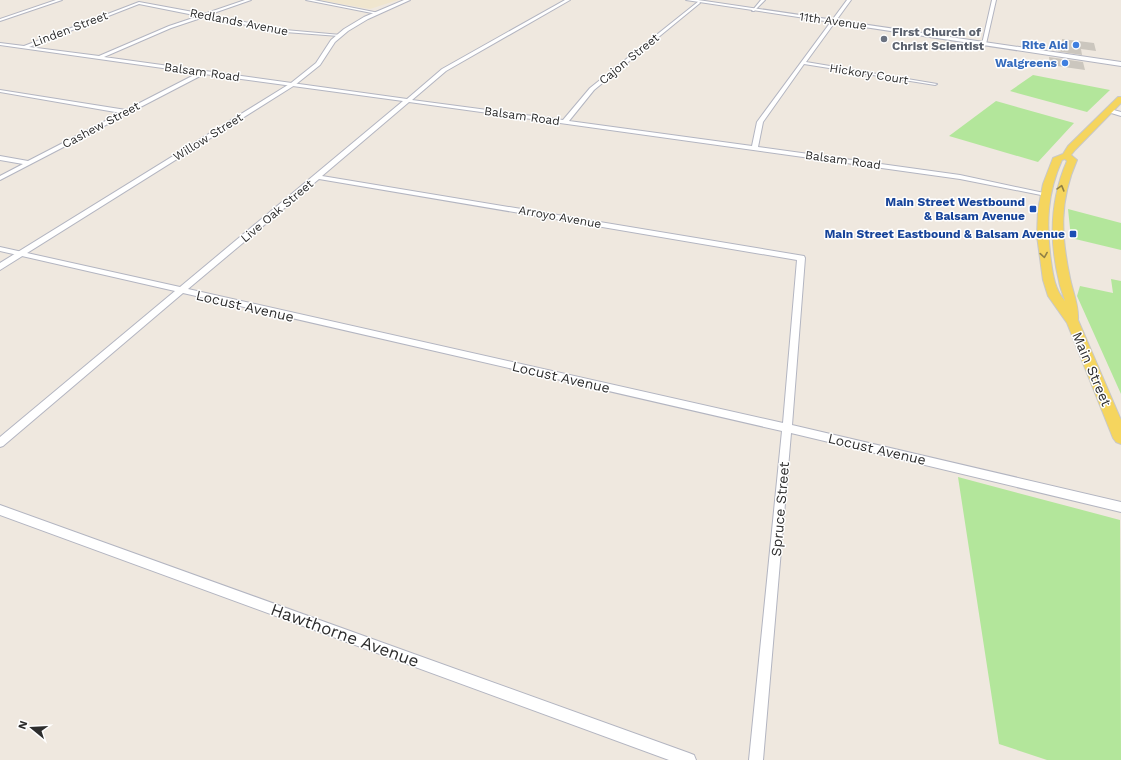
<svg xmlns="http://www.w3.org/2000/svg" width="1121" height="760" font-family="'Work Sans',sans-serif">
<style>
.education{fill:#f0e6cf}
.green{fill:#b3e69b}
.building{fill:#cbc6be}
.lines{fill:none;stroke-linecap:round;stroke-linejoin:round}
.minor-casing{stroke:#b3b5c1;stroke-width:2}
.tertiary-casing{stroke:#b3b5c1;stroke-width:2}
.secondary-casing{stroke:#b3b5c1;stroke-width:2}
.primary-casing{stroke:#c8c8c8;stroke-width:2}
.minor{fill:#fff;fill-rule:evenodd}
.tertiary{fill:#fff;fill-rule:evenodd}
.secondary{fill:#fff;fill-rule:evenodd}
.primary{fill:#f5d55e;fill-rule:evenodd}
.oneway{stroke:#918146}
.worship-dot{fill:#6b7280;stroke:#fff;stroke-width:1.5}
.shop-dot{fill:#3f7fe0;stroke:#fff;stroke-width:1.5}
.transit-dot{fill:#1a4fb4;stroke:#fff;stroke-width:1.5}
.labels{text-anchor:middle;stroke-width:3;stroke-linejoin:round;paint-order:stroke}
.far-street-label{font-size:12px;fill:#2d2d2d;stroke:#fff}
.far-worship-label{font-size:12px;font-weight:bold;fill:#5b616d;stroke:#fff;text-anchor:start}
.far-shop-label{font-size:12px;font-weight:bold;fill:#366cbe;stroke:#fff;text-anchor:end}
.far-transit-label{font-size:12px;font-weight:bold;fill:#164399;stroke:#fff;text-anchor:end}
.street-label{font-size:14px;fill:#2d2d2d;stroke:#fff}
.near-street-label{font-size:17px;fill:#2d2d2d;stroke:#fff}
</style>
<rect width="100%" height="100%" fill="#efe8df"/>
<!-- education -->
<path class="education" d="M319 0H398L370 9Z"/>
<!-- green -->
<path class="green" d="M1033 75 1110 90 1087 112 1010 91Z
M996 101 1074 123 1038 162 949 136Z
M1068 209 1121 223V250L1071 238Z
M1111 279 1121 281V394L1077 296 1080 286 1113 293Z
M958 477 1120 520 1121 760H1047L999 744Z"/>
<!-- building -->
<path class="building" d="M1062 39 1094 43 1096 51 1081 49 1082 55 1056 51V43L1062 44Z
M1049 57 1083 62 1085 70 1050 65Z"/>
<g class="lines">
<defs>
<path id="minor" d="M56 0H62L0 21V19Z
M245 0H251L208 15 285 30 341 35 339 36 285 32 204 17 171 28 104 57 407 99 442 69 565 0H570L446 71 412 100 563 120 590 88 699 1 700 3 594 90 569 121 752 146 757 122 847 0H851L806 62 937 84 935 85 804 64 763 122 758 147 960 175 1044 193 1046 194V196L960 179 409 102 322 176 804 256 805 258 792 425 1121 502V512L791 433 763 760H749L782 431 183 293 3 446 0 447V437L175 291 0 251V247L180 287 403 101 204 74 0 180V176L23 164 0 160V156L28 161 121 113 0 92V90L126 110 198 73 0 45V43L24 46 139 2 204 14ZM139 4 199 16 169 26 99 56 29 47ZM319 179 797 260 783 423 188 289Z
M306 0H314L379 13 377 14Z
M761 0H765L754 11H752Z
M992 0H996L986 44 984 45 982 44Z
M1110 109 1121 112V116L1108 112 1107 111Z
M0 505 689 753 694 755 696 760H669L0 515Z"/>
<path id="tertiary" d="M404 0H410L368 19 348 31 335 42 320 65 295 85 0 270V263L291 83 316 63 331 40 344 29 364 17Z"/>
<path id="secondary" d="M686 0H698L1121 62V66Z"/>
<path id="primary" d="M1118 97H1121V103L1075 150 1071 155 1077 160C1059 201 1061 235 1070 278 1073 293 1079 305 1078 320L1121 420V444L1116 442 1113 438 1067 323 1048 296 1043 280 1037 236 1038 210 1043 184 1053 158 1063 154 1068 146ZM1065 159 1067 161C1050 200 1049 240 1059 281 1060 288 1063 294 1065 301 1055 290 1053 276 1051 261 1046 225 1047 193 1062 160Z"/>
</defs>
<!-- minor casing -->
<use href="#minor" class="minor-casing"/>
<!-- tertiary casing -->
<use href="#tertiary" class="tertiary-casing"/>
<!-- secondary casing -->
<use href="#secondary" class="secondary-casing"/>
<!-- primary casing -->
<use href="#primary" class="primary-casing"/>
<!-- minor -->
<use href="#minor" class="minor"/>
<!-- tertiary -->
<use href="#tertiary" class="tertiary"/>
<!-- secondary -->
<use href="#secondary" class="secondary"/>
<!-- primary -->
<use href="#primary" class="primary"/>
</g>
<!-- one-way arrows -->
<defs><path id="oneway-chevron" d="M-2-3.5L2.5 0L-2 3.5" fill="none" stroke-width="1.6" stroke-linecap="round" stroke-linejoin="round"/></defs>
<g class="oneway">
<use href="#oneway-chevron" transform="translate(1061 188) rotate(-74)"/>
<use href="#oneway-chevron" transform="translate(1044 255) rotate(81)"/>
</g>
<!-- markers -->
<circle class="worship-dot" cx="884" cy="39" r="4"/>
<g class="shop-dot">
<circle cx="1076" cy="45" r="4"/>
<circle cx="1065" cy="63" r="4"/>
</g>
<g class="transit-dot">
<rect x="1029" y="205" width="8" height="8" rx="2"/>
<rect x="1069" y="230" width="8" height="8" rx="2"/>
</g>
<g class="labels">
<!-- far-street labels -->
<g class="far-street-label">
<text transform="translate(833 21) rotate(8)" y="4">11th Avenue</text>
<text transform="translate(239 22) rotate(11)" y="4">Redlands Avenue</text>
<text transform="translate(70 29) rotate(-21)" y="4">Linden Street</text>
<text transform="translate(629 59) rotate(-39)" y="4">Cajon Street</text>
<text transform="translate(202 72) rotate(8)" y="4">Balsam Road</text>
<text transform="translate(869 74) rotate(9)" y="4">Hickory Court</text>
<text transform="translate(522 116) rotate(8)" y="4">Balsam Road</text>
<text transform="translate(101 125) rotate(-28)" y="4">Cashew Street</text>
<text transform="translate(208 137) rotate(-32)" y="4">Willow Street</text>
<text transform="translate(843 160) rotate(8)" y="4">Balsam Road</text>
<text transform="translate(277 211) rotate(-40)" y="4">Live Oak Street</text>
<text transform="translate(560 217) rotate(10)" y="4">Arroyo Avenue</text>
</g>
<!-- far-worship labels -->
<g class="far-worship-label">
<text x="892" y="36">First Church of<tspan x="892" dy="14">Christ Scientist</tspan></text>
</g>
<!-- far-shop labels -->
<g class="far-shop-label">
<text x="1068" y="49">Rite Aid</text>
<text x="1057" y="67">Walgreens</text>
</g>
<!-- far-transit labels -->
<g class="far-transit-label">
<text x="1025" y="206">Main Street Westbound<tspan x="1025" dy="14">&amp; Balsam Avenue</tspan></text>
<text x="1065" y="238">Main Street Eastbound &amp; Balsam Avenue</text>
</g>
<!-- street labels -->
<g class="street-label">
<text transform="translate(245 306) rotate(13)" y="5">Locust Avenue</text>
<text transform="translate(1092 369) rotate(67)" y="5">Main Street</text>
<text transform="translate(561 377) rotate(13)" y="5">Locust Avenue</text>
<text transform="translate(877 449) rotate(13)" y="5">Locust Avenue</text>
<text transform="translate(780 509) rotate(-85)" y="5">Spruce Street</text>
</g>
<!-- near-street labels -->
<g class="near-street-label">
<text transform="translate(345 635) rotate(20)" y="6">Hawthorne Avenue</text>
</g>
</g>
<!-- north arrow -->
<g transform="translate(32 728) rotate(288)" stroke="#ffffff" stroke-width="3" paint-order="stroke">
<path d="M0-3L7 15L0 10L-7 15Z" fill="#2d2d2d"/>
<text y="-6" font-size="11" font-weight="bold" text-anchor="middle" fill="#2d2d2d">N</text>
</g>
</svg>
